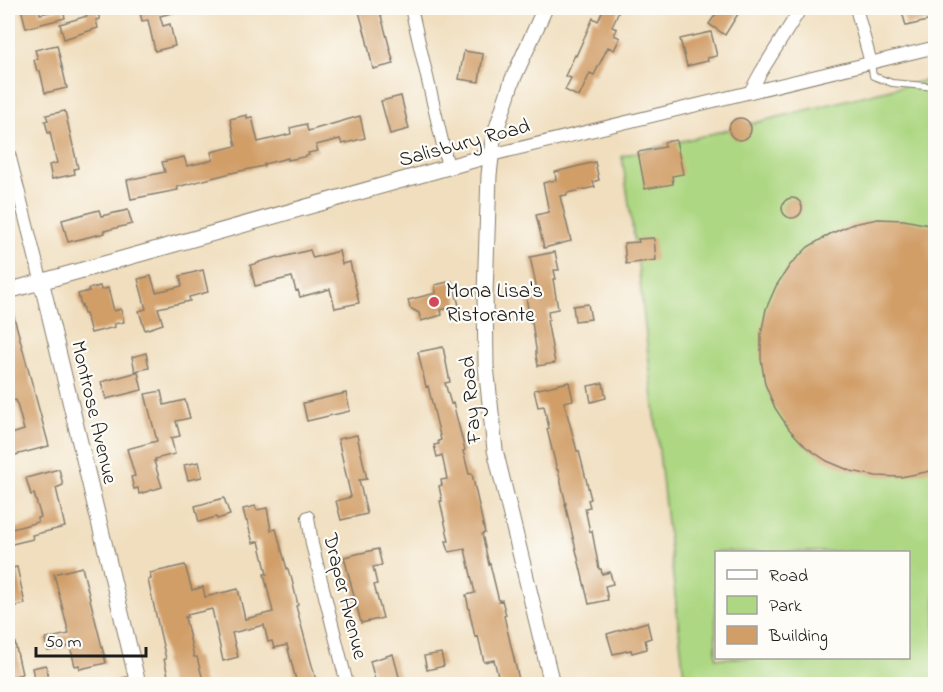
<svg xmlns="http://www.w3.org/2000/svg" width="943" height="692" font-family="'Indie Flower',sans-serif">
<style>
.green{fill:#add782;stroke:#647a4f;stroke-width:1.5;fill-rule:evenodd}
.building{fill:#d19e68}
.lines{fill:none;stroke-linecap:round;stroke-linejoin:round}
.service-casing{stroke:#867d6d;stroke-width:8}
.minor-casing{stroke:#867d6d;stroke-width:14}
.tertiary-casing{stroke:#867d6d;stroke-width:17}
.service{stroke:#fff;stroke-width:6}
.minor{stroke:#fff;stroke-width:12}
.tertiary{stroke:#fff;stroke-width:15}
.poi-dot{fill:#d1495b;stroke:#fdfcf7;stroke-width:2}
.labels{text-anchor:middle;stroke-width:4.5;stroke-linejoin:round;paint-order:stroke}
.street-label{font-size:21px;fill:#1c1c1c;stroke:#fdfcf7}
.poi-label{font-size:21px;fill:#1c1c1c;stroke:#fdfcf7;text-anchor:start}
</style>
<rect width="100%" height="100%" fill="#fdfcf7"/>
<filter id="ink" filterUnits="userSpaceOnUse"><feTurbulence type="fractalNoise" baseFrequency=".0167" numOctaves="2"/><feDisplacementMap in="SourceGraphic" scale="12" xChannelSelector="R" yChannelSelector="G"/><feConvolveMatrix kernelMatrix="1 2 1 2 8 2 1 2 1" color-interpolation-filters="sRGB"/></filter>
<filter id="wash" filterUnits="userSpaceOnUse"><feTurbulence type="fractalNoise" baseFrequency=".008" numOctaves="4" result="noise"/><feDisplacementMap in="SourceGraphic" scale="24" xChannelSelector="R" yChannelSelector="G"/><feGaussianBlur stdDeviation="1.35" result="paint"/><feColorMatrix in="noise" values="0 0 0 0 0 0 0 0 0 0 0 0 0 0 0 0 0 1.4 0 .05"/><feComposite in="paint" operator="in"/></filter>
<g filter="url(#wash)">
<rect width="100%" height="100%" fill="#f0debe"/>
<!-- green -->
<path class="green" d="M935 78V684H685L639 273 622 156ZM716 552H908V658H716Z"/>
<g id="blocks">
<!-- building -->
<path class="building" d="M21 8H39L40 14 63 9 65 18 26 28Z
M84 8H96L100 19 96 20 98 28 64 39 60 24 87 16Z
M139 8H178L179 11 160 16 163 26 170 24 175 46 155 51 148 20 142 21Z
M358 8H379L394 64 373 69 366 37Z
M604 8H620L612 27 617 29 614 35 620 38 614 50 608 47 594 75 590 73 579 97 565 90 571 78 565 76 575 55 576 56 593 18 598 21Z
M720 8H728L738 14 725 35 709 24Z
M901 8H936V19L906 26Z
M711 32 717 56 707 58 708 61 687 66 680 39Z
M57 45 67 88 45 93 40 71H37L34 60 38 59 35 50Z
M464 51 483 54 479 82 459 79Z
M401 96 409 129 390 134 381 101Z
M65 111 78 168 74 169 75 174 52 179 49 165 57 163 50 132 48 133 45 121 48 120 46 115Z
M247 115V118L252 117 258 142 291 134 290 128 306 124 308 131 360 116 365 138 342 144 340 139 316 145 318 151 308 153 309 155 303 157 288 160V158L264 164V166L231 173 177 187 178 190 131 199 127 180 165 172 162 162 184 157 187 166 213 160 211 152 236 146 230 119Z
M729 129a11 11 0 1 1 22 0a11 11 0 1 1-22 0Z
M676 140 683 174 672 176 673 184 645 189 638 152 665 147 664 142Z
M595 162 599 180 593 182 595 187 567 193V195L560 196 571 241 544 248 536 215 549 212 543 183 556 180 555 172Z
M782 208a10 10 0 1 1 20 0a10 10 0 1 1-20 0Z
M99 210 101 216 128 210 132 224 104 231 105 233 68 242 62 220Z
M878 219 904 220 929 225 936 228V468L926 472 901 477 876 476 851 471 827 461 806 447 789 429 775 408 765 384 761 359V334L766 309 776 286 790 265 808 247 830 234 853 224Z
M654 238 656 260 626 264 624 243 639 242 638 239Z
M310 250 313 258 339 251 342 264 350 262 359 303 335 308 330 289 300 297 298 290 296 291 292 277 255 286 250 265 259 263V262L278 257 279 258Z
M555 252 559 270H554L556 279H553L558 309 548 311 549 320H547L555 363 538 366 536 355V349L532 322H530L526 296 538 294 530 257Z
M203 270 208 292 189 297 190 301 158 308 163 324 145 330 139 311 146 309 138 279 151 276 156 292 182 286 180 276Z
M452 281 459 305 441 310 442 315 421 321 419 313 410 308 408 300 436 293 435 285Z
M100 286 101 290 108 288 114 311 121 309 124 322 114 324 115 327 91 333 86 314H84L82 305 81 306 78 294 89 291 88 289Z
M588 304 591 319 575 321 573 306Z
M8 306H11L49 446 8 457V435L24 430 16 400 10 401 8 390 12 388 8 371Z
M443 347 450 382 445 383 451 404 453 403 465 450 463 451 469 474H472L485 533 482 534 489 565 490 564 499 601 502 600 506 615 504 616 520 684H500L494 660 484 662 478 636 475 637 466 595 475 593 465 549 449 552 446 541H449L440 501H442L439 486 442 485 441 480 447 479 442 455 437 457 434 445 439 444 438 441 441 440 428 386 426 387 418 352Z
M146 353 149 368 135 371 132 357Z
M138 372 142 390 106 399 101 382Z
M569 382 573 400 564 402 577 451H579L591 499 588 500 590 507 585 508 590 532 592 531 599 569H601L602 574 610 572 613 584 605 586 608 600 589 604 565 504H566L558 470H557L547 429 549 428 544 406 538 407 534 390Z
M603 383 606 398 591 402 588 386Z
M161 391 164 405 185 400 190 418 176 421 180 436 171 438 175 454 155 459 156 461H154L162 487 139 494 138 488 134 489 131 477 135 476 127 449 157 441 145 394Z
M346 393 350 411 307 421 303 403Z
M357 435 367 479 359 480 367 514 341 520 336 501 351 497 338 439Z
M199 462 202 477 188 480 184 465Z
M59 469 63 485 56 488 65 527 32 535 33 539 8 545V530L38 522 37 518 41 517 34 494 31 495 26 478Z
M224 498 230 515 217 519 216 517 199 522 195 506Z
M255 506 257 510 267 508 271 530 276 529 287 569H288L290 576H291L298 605 296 606 317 684H297L287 645 274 648 272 641 268 642 264 625 232 633 238 657 223 661 212 609 187 615 188 617H185L194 657H197L204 684H170L164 659H166L148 580 151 579 150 573 185 565 192 590 203 587 205 597 238 589 245 619 273 612 264 574H267L259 541 253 543 247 521H246L243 509Z
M378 549 382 565 373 567 377 584 374 585 383 618 361 623 344 557Z
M17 567 25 604 13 607 8 583V569Z
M82 567 106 663 80 669 79 665 75 666 70 646 48 651 45 639 69 634 54 574Z
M647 622 651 638 645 640 647 649 632 653 631 650 613 654 607 634Z
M12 630 22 674 11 677V676L8 677V631Z
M441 653 444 666 427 670 424 656Z
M393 654 401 684H376L370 661Z
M46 665 49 679 35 682 32 668Z"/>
</g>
</g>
<g filter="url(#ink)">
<use href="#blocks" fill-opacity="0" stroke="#867d6d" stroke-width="1.5"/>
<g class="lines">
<defs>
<path id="service" d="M871 63 873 76 892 83 936 87"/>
<path id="minor" d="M411 8 448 167
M856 8 871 63
M750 92 761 72 801 8
M8 150 41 280
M491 155 936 47
M308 517 312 544 347 684
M123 684 137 681"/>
<path id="tertiary" d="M545 8 512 81 493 140 489 175 485 294 486 366 495 450 552 684
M41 280 138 684
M8 291 491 155"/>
</defs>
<!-- service casing -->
<use href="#service" class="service-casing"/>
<!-- minor casing -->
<use href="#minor" class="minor-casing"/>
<!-- tertiary casing -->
<use href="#tertiary" class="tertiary-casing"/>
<!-- service -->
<use href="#service" class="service"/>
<!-- minor -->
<use href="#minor" class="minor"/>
<!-- tertiary -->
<use href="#tertiary" class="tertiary"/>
</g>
</g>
<!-- markers -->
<circle class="poi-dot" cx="434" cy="302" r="6"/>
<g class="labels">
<!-- street labels -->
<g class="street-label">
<text transform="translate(464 142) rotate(-15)" y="7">Salisbury Road</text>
<text transform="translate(470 400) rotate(-95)" y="7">Fay Road</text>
<text transform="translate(95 412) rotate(77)" y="7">Montrose Avenue</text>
<text transform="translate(346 596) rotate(76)" y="7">Draper Avenue</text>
</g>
<!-- poi labels -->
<g class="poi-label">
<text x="446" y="297">Mona Lisa's<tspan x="446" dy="24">Ristorante</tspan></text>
</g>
</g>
<!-- margin -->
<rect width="943" height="692" fill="none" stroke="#fdfcf7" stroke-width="30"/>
<!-- legend -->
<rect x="715" y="551" width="195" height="108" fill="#fdfcf7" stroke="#a3a29f" stroke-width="1.5"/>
<rect x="727" y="570" width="30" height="9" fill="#ffffff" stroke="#a3a29f" stroke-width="1.5"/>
<text x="769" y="581" font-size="18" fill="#1c1c1c">Road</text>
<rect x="727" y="596" width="30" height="18" fill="#add782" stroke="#a3a29f" stroke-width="1.5"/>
<text x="769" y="611" font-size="18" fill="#1c1c1c">Park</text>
<rect x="727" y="626" width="30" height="18" fill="#d19e68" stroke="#a3a29f" stroke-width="1.5"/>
<text x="769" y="641" font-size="18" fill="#1c1c1c">Building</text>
<!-- scale -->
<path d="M36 647v9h110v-9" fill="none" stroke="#1c1c1c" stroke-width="3"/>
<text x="45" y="647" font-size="18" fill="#1c1c1c" stroke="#fdfcf7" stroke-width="4.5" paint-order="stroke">50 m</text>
</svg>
